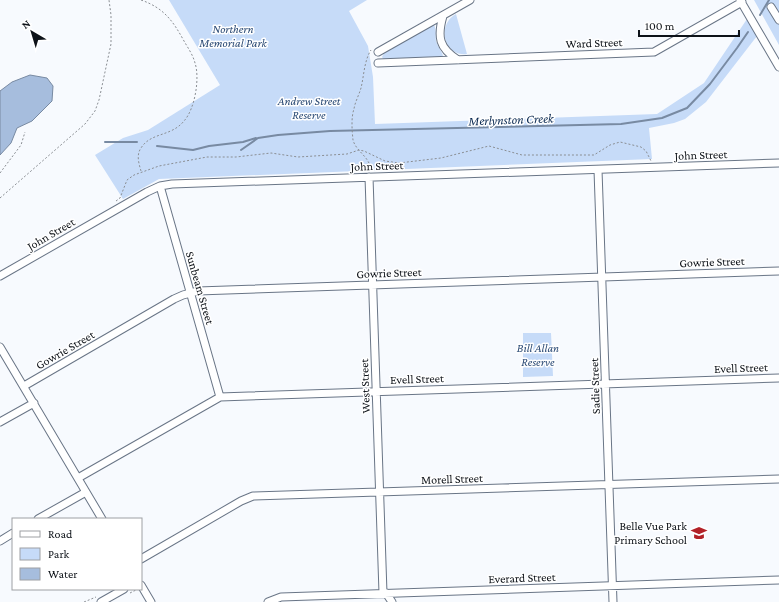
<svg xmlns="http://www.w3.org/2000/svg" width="779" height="602" font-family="'Crimson Pro',serif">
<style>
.green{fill:#c6dbf8}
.water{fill:#a6bddd;stroke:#788aa2}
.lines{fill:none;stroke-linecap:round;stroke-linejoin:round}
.stream{stroke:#788aa2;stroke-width:2}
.minor-casing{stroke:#697586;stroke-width:9}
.path{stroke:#8a8e93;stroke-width:1;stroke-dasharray:2 2;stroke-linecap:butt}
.minor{stroke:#fff;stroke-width:7}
.labels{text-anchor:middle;stroke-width:3;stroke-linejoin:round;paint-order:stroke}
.park-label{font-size:12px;font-style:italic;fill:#294974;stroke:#fff}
.street-label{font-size:12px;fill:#0d1218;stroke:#fff}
.poi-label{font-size:12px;fill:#0d1218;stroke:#fff;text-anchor:end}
.water-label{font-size:13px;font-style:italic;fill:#0a2951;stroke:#fff}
</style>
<rect width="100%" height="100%" fill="#f7fafe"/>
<!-- green -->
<path class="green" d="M169 0H367L349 11 368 46 373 77 375 124 657 114 704 83 747 19 757 36 706 102 685 119 674 123 649 128 652 159 159 179 123 199 95 155 123 138 148 130 220 85Z
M754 0H779V45Z
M456 14 467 54C444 57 436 25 456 14Z
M434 25C437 30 435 36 436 41 438 47 442 51 443 56L440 58 384 60 382 57 384 53 430 26Z
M523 333H551L553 376 523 377Z"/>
<!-- water -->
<path class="water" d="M30 75 47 78 53 86 52 101 32 121 17 128 11 143 0 155V91L12 82Z"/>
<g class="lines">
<!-- stream -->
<path class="stream" d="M760 15 769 0
M105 142H137
M157 146 193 150 209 146 243 142 256 138
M241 150 258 138 278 135 330 131 621 124 662 118 687 108 710 84 737 48 748 32"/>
<defs>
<path id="minor" d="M740 0 779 67
M771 7 779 20
M443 16C437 37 439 48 458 60
M378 52 470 0
M378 63 654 52 742 2
M598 170 613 602
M369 177 383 593
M160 186 220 397
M0 276 147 192 160 186 172 184 779 163
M0 347 102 519
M24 386 174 299 183 295 198 291 779 271
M0 422 34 403
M78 478 220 397 779 378
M38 519 86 492
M0 541 13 533
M141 559 241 501 253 496 779 479
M141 585 151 602
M386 593 392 602
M101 602 124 589
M268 602 281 597 779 580"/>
</defs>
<!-- minor casing -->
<use href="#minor" class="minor-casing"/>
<!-- path -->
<path class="path" d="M141 0C164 8 173 21 184 41 188 48 193 55 195 63 200 78 195 109 184 121 171 137 151 132 141 148 136 155 139 164 141 171
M370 171C372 158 356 152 353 140 352 131 351 117 354 109 355 102 359 95 361 88 364 76 364 61 371 50
M0 173 21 145 25 132
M0 198 85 124 95 111 99 100 111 44V15L109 0
M116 201 120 198 127 180 134 175 159 166 207 157H236L271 153 298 157 347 154 359 150 364 151 385 161 399 163 441 158 489 146 522 155H594L610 145 620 142 641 147 646 151 651 161
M130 593 136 590
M84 602 96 597"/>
<!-- minor -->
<use href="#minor" class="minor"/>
</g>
<!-- icons -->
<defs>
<symbol id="school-bare" viewBox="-9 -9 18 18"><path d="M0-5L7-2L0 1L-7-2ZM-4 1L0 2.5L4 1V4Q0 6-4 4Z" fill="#b22127" stroke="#fff" stroke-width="2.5" paint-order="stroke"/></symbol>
</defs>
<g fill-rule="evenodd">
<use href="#school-bare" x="688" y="522" width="22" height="22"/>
</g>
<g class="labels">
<!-- park labels -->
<g class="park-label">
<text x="233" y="33">Northern<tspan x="233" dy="14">Memorial Park</tspan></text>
<text x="309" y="105">Andrew Street<tspan x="309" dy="14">Reserve</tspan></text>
<text x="538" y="352">Bill Allan<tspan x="538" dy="14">Reserve</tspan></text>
</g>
<!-- street labels -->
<g class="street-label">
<text transform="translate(594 43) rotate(-2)" y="4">Ward Street</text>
<text transform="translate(701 155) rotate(-2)" y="4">John Street</text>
<text transform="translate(377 166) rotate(-2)" y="4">John Street</text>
<text transform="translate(51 234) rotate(-30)" y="4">John Street</text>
<text transform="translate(712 262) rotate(-2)" y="4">Gowrie Street</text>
<text transform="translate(389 273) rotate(-2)" y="4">Gowrie Street</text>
<text transform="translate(200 288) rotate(74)" y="4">Sunbeam Street</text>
<text transform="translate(65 350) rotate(-30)" y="4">Gowrie Street</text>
<text transform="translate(741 368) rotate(-2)" y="4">Evell Street</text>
<text transform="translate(417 379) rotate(-2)" y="4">Evell Street</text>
<text transform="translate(365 386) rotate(-92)" y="4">West Street</text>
<text transform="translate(595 386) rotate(-92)" y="4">Sadie Street</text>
<text transform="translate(452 479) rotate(-2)" y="4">Morell Street</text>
<text transform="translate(522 578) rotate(-2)" y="4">Everard Street</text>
</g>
<!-- poi labels -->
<g class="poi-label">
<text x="687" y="530">Belle Vue Park<tspan x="687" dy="14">Primary School</tspan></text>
</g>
<!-- water labels -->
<g class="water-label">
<text transform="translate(511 119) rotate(-2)" y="5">Merlynston Creek</text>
</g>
</g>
<!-- legend -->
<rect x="12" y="518" width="130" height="72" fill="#ffffff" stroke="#9ea0a3"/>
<rect x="20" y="531" width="20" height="6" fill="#ffffff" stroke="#9ea0a3"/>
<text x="48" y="538" font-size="12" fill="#0d1218">Road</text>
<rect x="20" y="548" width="20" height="12" fill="#c6dbf8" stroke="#9ea0a3"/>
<text x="48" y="558" font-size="12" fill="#0d1218">Park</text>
<rect x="20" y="568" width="20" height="12" fill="#a6bddd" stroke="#9ea0a3"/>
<text x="48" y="578" font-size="12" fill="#0d1218">Water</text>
<!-- north arrow -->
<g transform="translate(32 32) rotate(322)" stroke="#ffffff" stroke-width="3" paint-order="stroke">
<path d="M0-3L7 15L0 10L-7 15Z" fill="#0d1218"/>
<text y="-6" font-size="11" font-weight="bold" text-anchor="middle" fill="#0d1218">N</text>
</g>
<!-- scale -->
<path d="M639 30v6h100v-6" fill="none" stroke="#0d1218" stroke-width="2"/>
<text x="645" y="30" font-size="12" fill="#0d1218" stroke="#ffffff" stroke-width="3" paint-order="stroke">100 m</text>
</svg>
